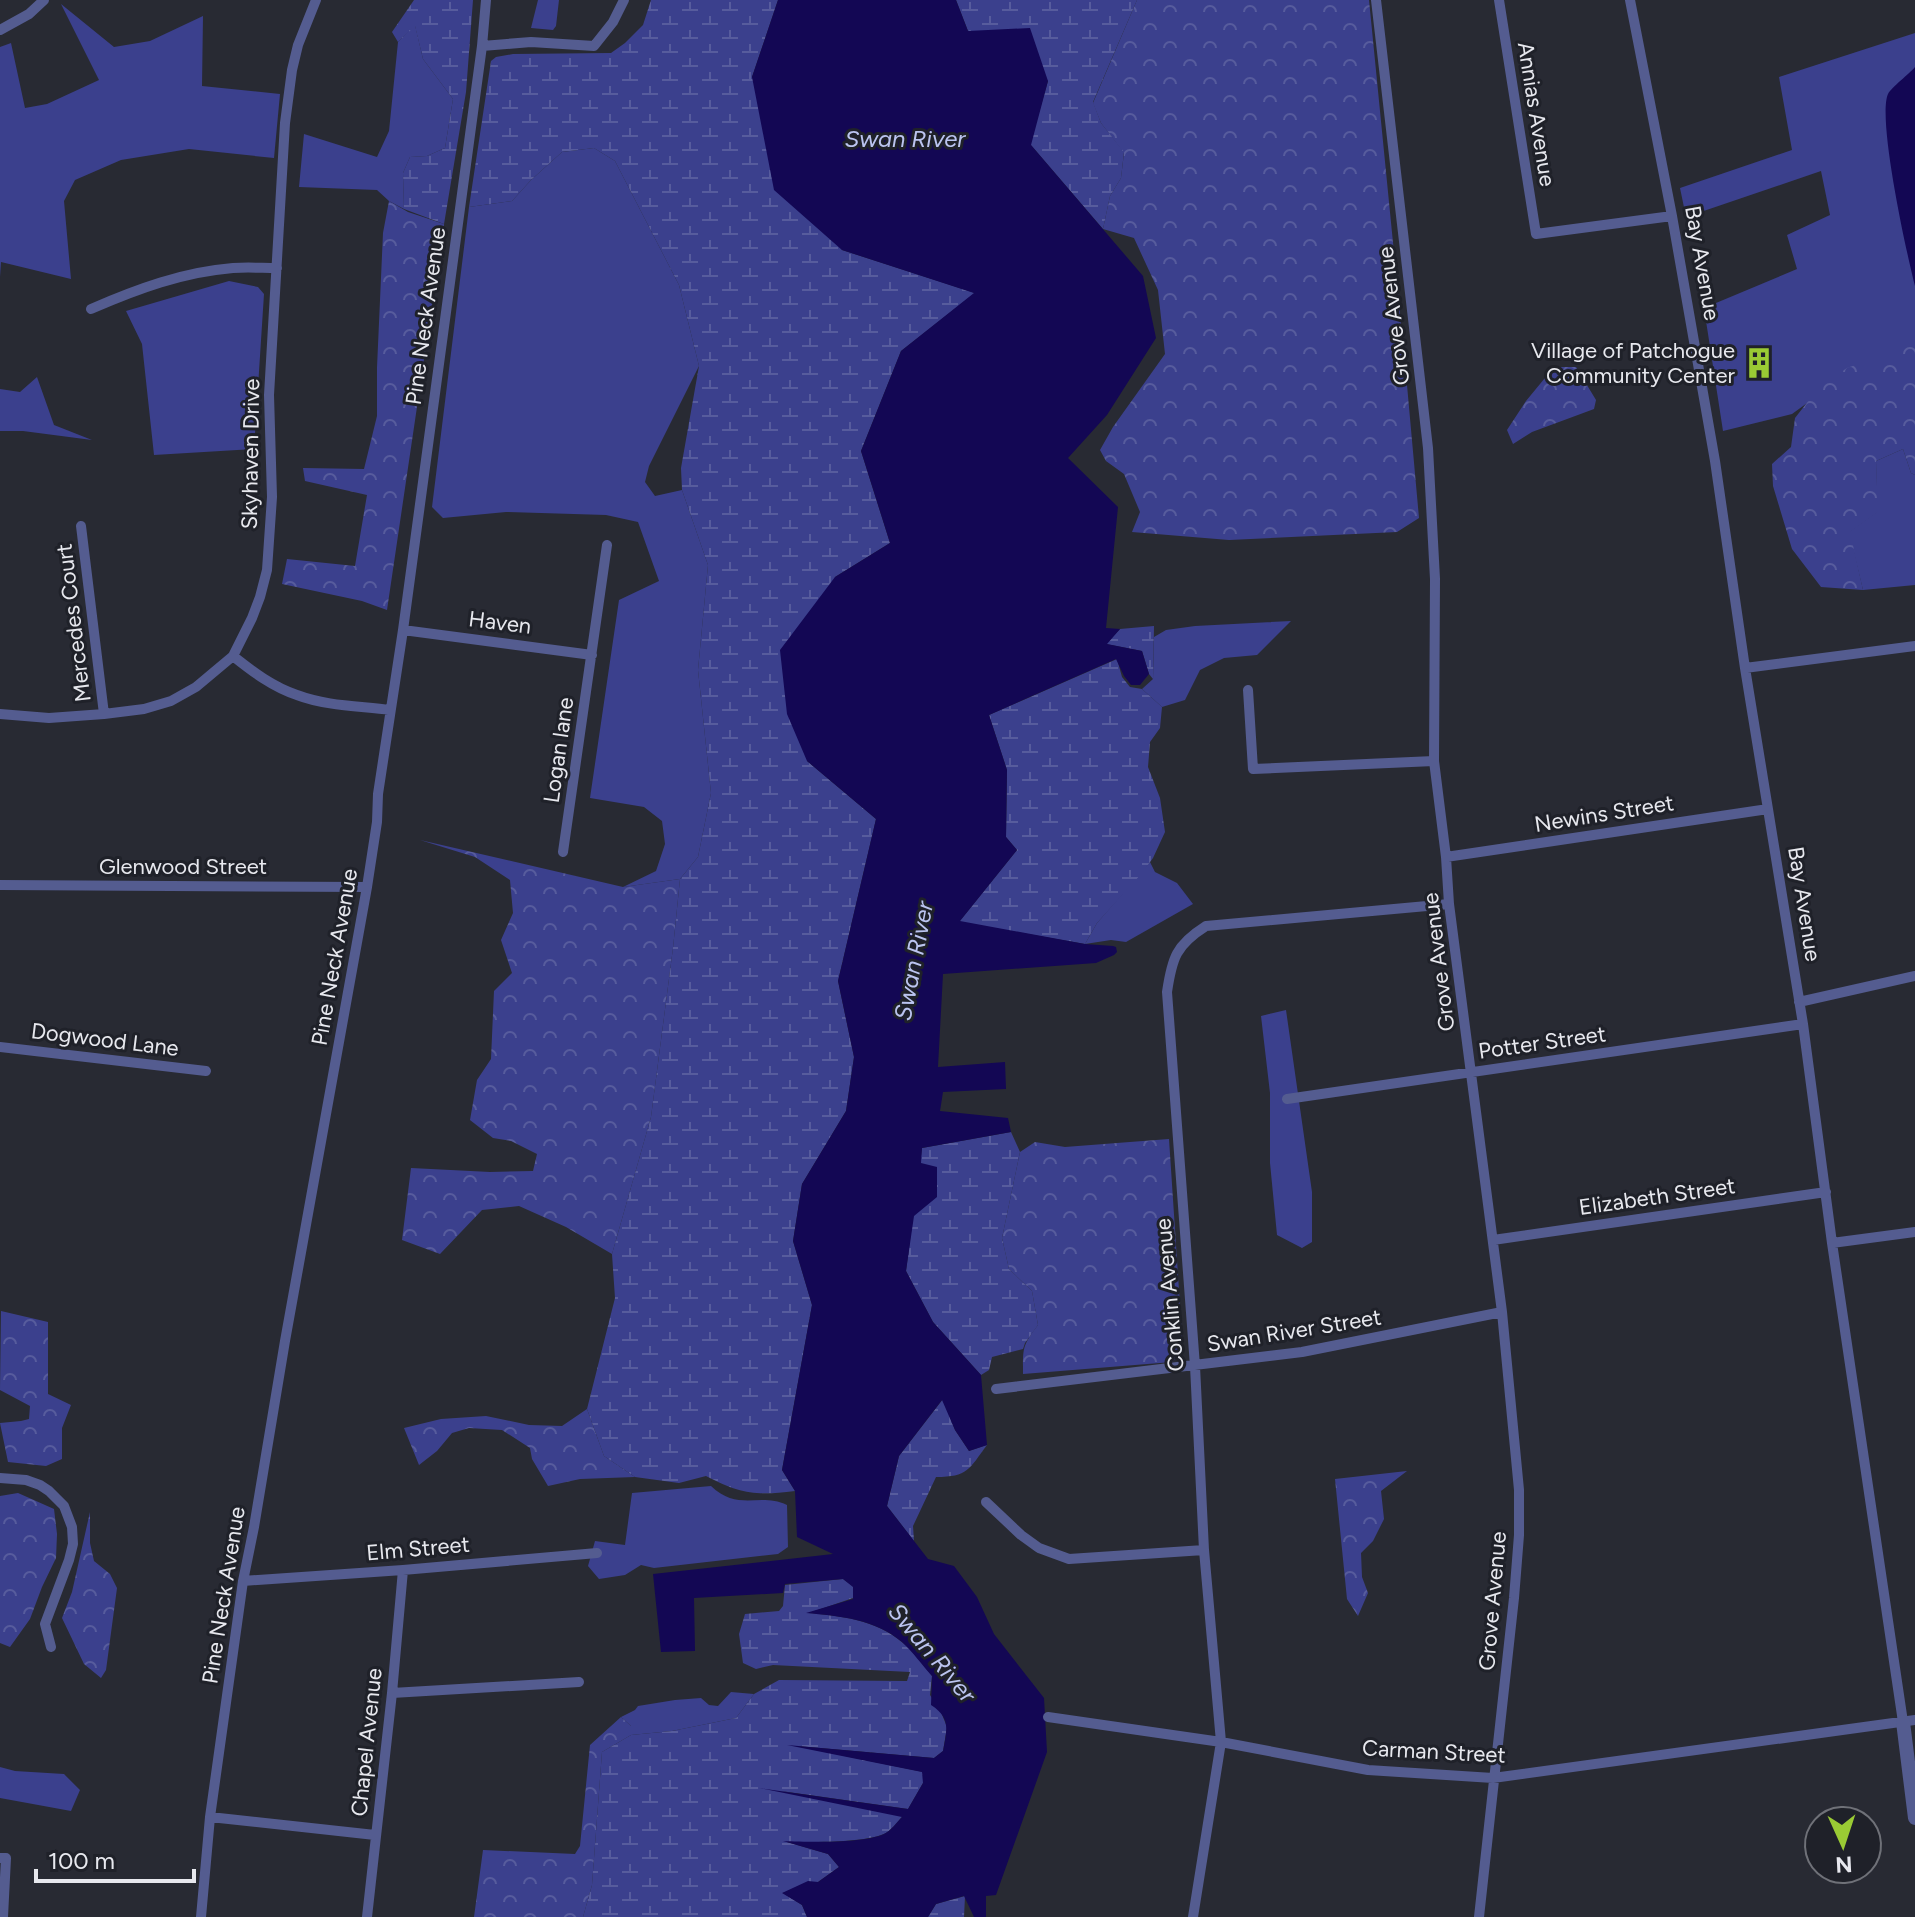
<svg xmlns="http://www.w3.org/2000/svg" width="1915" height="1917" font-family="Figtree,sans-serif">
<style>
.green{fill:#3b408d}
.forest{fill:url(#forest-crowns)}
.wetland{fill:url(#wetland-marsh)}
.water{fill:#130754}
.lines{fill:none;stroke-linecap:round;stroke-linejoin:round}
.minor{stroke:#545c90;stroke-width:10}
.tertiary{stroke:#545c90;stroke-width:14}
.labels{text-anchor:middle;stroke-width:6;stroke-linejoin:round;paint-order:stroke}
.street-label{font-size:22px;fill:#e7e8ee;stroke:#1f2129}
.poi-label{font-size:22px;fill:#e7e8ee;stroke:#1f2129;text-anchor:end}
.water-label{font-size:24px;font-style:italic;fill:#bbc4f0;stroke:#1f2129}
</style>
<defs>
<pattern id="forest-crowns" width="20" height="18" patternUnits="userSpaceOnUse" patternTransform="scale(2)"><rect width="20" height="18" fill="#3b408d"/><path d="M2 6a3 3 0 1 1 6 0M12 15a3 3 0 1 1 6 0" fill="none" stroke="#575c9d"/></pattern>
<pattern id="wetland-marsh" width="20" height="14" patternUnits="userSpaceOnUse" patternTransform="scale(2)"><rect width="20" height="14" fill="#3b408d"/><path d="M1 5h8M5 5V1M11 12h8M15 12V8" fill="none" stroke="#575c9d"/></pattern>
</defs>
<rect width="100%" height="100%" fill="#282a33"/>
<!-- green -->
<path class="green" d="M538 0H559L556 26 553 30 531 28Z
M61 4 114 47 150 41 203 16 202 86 280 94 274 158 189 149 121 160 75 180 64 201 71 279 1 262 0 277V47L11 43 25 108 47 104 99 80Z
M415 25 423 59 453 99 445 148 427 156 410 157 403 173 404 209 389 201 377 190 299 187 304 134 377 157 389 131 398 42Z
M1915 33V347L1850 372 1792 414 1723 431 1704 308 1797 269 1787 235 1830 215 1821 171 1686 217 1680 188 1792 150 1779 77Z
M594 148 615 161 679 285 699 366 649 466 645 482 655 496 682 490 708 565 698 670 711 793 698 857 680 879 623 887 656 871 665 844 662 821 644 807 590 798 619 600 659 581 638 522 606 515 506 512 443 518 432 507 469 207 512 201 531 180 562 152Z
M229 281 258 287 264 294 254 449 154 455 142 344 126 311Z
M37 377 54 425 92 440 23 431H0V389L20 392Z
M1903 449 1911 473 1915 475V585L1863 590 1849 532 1877 512 1876 461Z
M1291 621 1257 655 1224 658 1200 670 1185 700 1162 707 1142 689 1153 679 1154 637 1166 630 1195 626Z
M1150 862 1155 872 1177 883 1193 904 1126 942 1111 940 1085 944 1097 923Z
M1286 1010 1312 1192V1242L1302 1248 1277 1235 1270 1163V1093L1261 1016Z
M711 1486C738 1512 760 1492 787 1505L788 1547 778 1554 654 1568 641 1565 625 1575 599 1579 588 1566 595 1541 625 1545 632 1493Z
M731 1692 754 1694 736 1718 672 1731 631 1735V1726L621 1717 635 1710 638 1706 675 1700 701 1698 709 1705 718 1706Z
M0 1767 15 1771 64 1774 80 1790 71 1811 0 1798Z"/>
<!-- forest -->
<path class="forest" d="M1137 0H1369L1406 374 1419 518 1397 532 1229 540 1132 532 1140 512 1124 474 1106 461 1100 450 1113 427 1165 354 1158 290 1134 238 1103 229 1110 196 1121 178 1124 153 1101 123 1093 103Z
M389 201 408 212 444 224 387 610 362 601 282 584 287 559 355 566 367 495 305 481 303 468 364 469 377 416V368L383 233Z
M1915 344V475L1911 473 1903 449 1876 461 1878 512 1850 532 1863 590 1821 587 1792 549 1773 486 1772 464 1791 447 1795 418 1820 386 1847 368Z
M1554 367H1576L1596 400 1594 409 1532 432 1513 444 1507 430 1526 401Z
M420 840 623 887 680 879 673 948 651 1117 612 1254 566 1227 519 1206 482 1210 440 1254 402 1240 411 1168 490 1172 533 1171 537 1154 511 1141 493 1138 470 1120 477 1080 491 1059 494 991 512 973 501 940 513 913 510 880 475 857Z
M1169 1139 1183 1351 1172 1362 1023 1374C1023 1348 1022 1346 1038 1325L1032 1291 1009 1269 1002 1238 1020 1152 1035 1142 1065 1147Z
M1 1311 48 1322V1394L71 1405 62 1428V1459L46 1466 8 1462 0 1423 21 1421 29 1419 30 1406 0 1390Z
M587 1409 604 1456 635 1477 580 1479 548 1486 532 1459 530 1448 502 1430 469 1428 452 1433 437 1451 419 1465 404 1428 441 1419 486 1416 529 1425 562 1426Z
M1407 1471 1381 1491 1384 1519 1373 1541 1361 1553 1362 1577 1368 1593 1358 1616 1347 1599 1335 1479Z
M18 1493 54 1509 57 1534 56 1558 42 1587 30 1619 10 1647 0 1643V1496Z
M90 1512V1543L94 1561 110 1574 117 1588 106 1670 101 1678 84 1664 62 1618 72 1592Z
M621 1717 631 1726V1735L602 1752 592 1885 583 1917H474L483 1850 575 1854 580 1846 590 1745Z"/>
<!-- wetland -->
<path class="wetland" d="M414 0H473L466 92 444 224 404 209 403 173 410 157 427 156 445 148 453 99 423 59 415 26 398 42 392 32Z
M651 0H778L752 77 842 250 975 293 901 351 861 451 890 543 835 577 807 761 876 819 838 981 854 1057 846 1111 802 1184 793 1241 812 1305 782 1470 795 1491C755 1496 741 1494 706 1476L679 1483 635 1477 604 1456 587 1409 615 1298 612 1254 651 1117 673 948 680 879 698 857 711 793 698 670 708 565 682 490 681 468 699 366 679 285 615 161 594 148 562 152 531 180 512 201 469 207 491 61 496 57 513 54 611 53 625 43 643 25Z
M956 0H1137L1093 102 1101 123 1124 152 1121 178 1110 196 1103 229 1030 144 1048 81 968 31Z
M1154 626 1153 679 1149 674 1142 651 1106 644 1120 629Z
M1117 659 1122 677 1130 687 1142 689 1162 707 1160 728 1150 742 1148 767 1160 798 1165 832 1153 858 1142 873 1097 923 1085 944 959 922 1017 850 1006 837 1007 770 989 715Z
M1011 1132 1020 1152 1002 1238 1009 1269 1032 1291 1038 1325 1025 1343 1023 1349 992 1357 989 1370 981 1375 933 1322 906 1271 922 1148Z
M943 1399 955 1430 969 1451 987 1445C969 1469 968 1477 936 1477L913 1526 914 1541 887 1506 899 1456Z
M843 1579 854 1587 853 1598 809 1613C841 1616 877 1620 903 1643 914 1652 923 1665 932 1676L930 1695 941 1712 947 1727 943 1751 934 1758 797 1746 923 1772V1783L908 1809 781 1791 903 1816C897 1822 891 1831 884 1834 862 1843 811 1842 787 1842L828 1854 839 1867 818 1882 783 1893 802 1905 807 1917H583L592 1885 602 1752 631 1735 672 1731 736 1718 754 1694 779 1680 907 1681 910 1672 773 1665 756 1669 743 1663 739 1634 745 1614 779 1611 783 1606 785 1585Z
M965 1896 964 1917H928L936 1904Z"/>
<!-- water -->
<path class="water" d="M778 0H956L968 31 1030 28 1048 81 1031 145 1143 276 1156 338 1107 415 1068 458 1118 507 1106 628 1120 629 1107 644 1142 651 1149 674 1140 685H1131L1124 676 1116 659 989 715 1007 770 1006 837 1017 850 960 921 1085 944 1113 946 1116 947 1117 952 1114 955 1096 963 943 974 938 1067 1005 1062 1006 1089 943 1092 940 1111 1008 1118 1011 1132 922 1148 921 1163 937 1167V1197L914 1216 906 1271 933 1322 981 1375 987 1445 969 1451 955 1430 942 1400 899 1456 887 1506 928 1559 954 1566 977 1597 994 1634 1044 1698 1047 1752 996 1895 986 1896V1917H974L964 1896 936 1904 928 1917H807L802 1905 782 1893 808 1881 818 1882 839 1867 828 1854 783 1841C808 1842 861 1844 884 1834 891 1831 897 1822 902 1817L759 1788 908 1809 923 1783 922 1772 787 1745 934 1758 943 1751C947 1730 951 1718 931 1705L932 1676C922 1665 913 1652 902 1642 875 1619 839 1616 806 1613L853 1599V1587L843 1579 785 1584 783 1593 694 1598 695 1651 661 1652 653 1574 833 1554 797 1537 795 1491 782 1470 812 1305 793 1241 802 1184 846 1111 854 1057 838 981 876 819 807 761 787 714 780 650 835 577 890 543 861 451 901 351 974 293 842 250 774 190 752 77Z
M1915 67V286C1907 255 1877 119 1888 94 1892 87 1909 74 1915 67Z"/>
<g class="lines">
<!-- minor -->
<path class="minor" d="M1376 0 1428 448 1435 579 1434 761 1446 857 1449 904 1502 1312 1519 1490V1535L1514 1598 1479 1917
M1499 0 1536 234 1672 216
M1630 0 1672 216 1715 461 1745 668 1803 1024 1832 1243 1903 1722
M0 30 29 14 44 0
M482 46 531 42 594 46 613 22 624 0
M91 309C137 289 183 272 233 268 248 267 262 268 277 268
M81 526 104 714
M403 630 592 655
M233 656C253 672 273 687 297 695 326 706 360 706 390 710
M1745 668 1915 646
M1248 690 1253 769 1434 761
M0 714 49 718 104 714 144 709 171 701 196 687 233 656 252 618 260 597 267 570 272 497 269 395 285 123 292 70 298 45 316 0
M563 852 607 545
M1446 857 1768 809
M0 885 367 887
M1799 1002 1915 976
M0 1047 206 1071
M1287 1099 1803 1024
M1493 1240 1826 1192
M1832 1243 1915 1232
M996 1389 1302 1352 1502 1312
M0 1478 26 1480 40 1485 49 1491 64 1506 72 1527 73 1544 69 1560 45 1624 51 1647
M986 1502 1021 1535 1039 1548 1069 1559 1204 1550
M243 1581 403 1570 597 1553
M392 1693 579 1682
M1048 1717 1221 1742 1368 1770 1493 1778 1915 1720
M210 1817 375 1835
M0 1858H6L3 1917
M201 1917 210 1817 243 1581 254 1527 285 1341 367 887 377 822 378 794 403 630 482 46 486 0
M367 1917 392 1693 403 1570
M1193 1917 1221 1742 1204 1550 1195 1366 1167 992C1172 958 1176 945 1206 926L1449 904"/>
<!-- tertiary -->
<path class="tertiary" d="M1903 1722 1915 1818"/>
</g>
<!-- icons -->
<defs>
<symbol id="building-bare" viewBox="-9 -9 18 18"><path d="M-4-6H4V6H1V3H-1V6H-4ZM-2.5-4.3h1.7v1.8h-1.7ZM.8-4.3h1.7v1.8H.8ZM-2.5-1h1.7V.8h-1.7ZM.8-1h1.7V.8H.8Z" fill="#9acb34" stroke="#1f2129" stroke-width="2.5" paint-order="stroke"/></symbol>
</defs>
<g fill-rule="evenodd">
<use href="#building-bare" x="1737" y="341" width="44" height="44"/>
</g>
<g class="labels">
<!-- street labels -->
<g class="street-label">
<text transform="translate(1537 114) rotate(81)" y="8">Annias Avenue</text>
<text transform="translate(1703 263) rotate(80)" y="8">Bay Avenue</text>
<text transform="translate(425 316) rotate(-82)" y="8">Pine Neck Avenue</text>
<text transform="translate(1393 316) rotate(-97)" y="8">Grove Avenue</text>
<text transform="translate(250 454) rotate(-89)" y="8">Skyhaven Drive</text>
<text transform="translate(500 622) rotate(7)" y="8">Haven</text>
<text transform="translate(73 623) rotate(-97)" y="8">Mercedes Court</text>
<text transform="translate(558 750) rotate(-82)" y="8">Logan lane</text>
<text transform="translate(1604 813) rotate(-9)" y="8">Newins Street</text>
<text x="183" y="874">Glenwood Street</text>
<text transform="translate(1805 904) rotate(81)" y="8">Bay Avenue</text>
<text transform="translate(334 957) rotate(-80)" y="8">Pine Neck Avenue</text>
<text transform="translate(1438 962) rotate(-97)" y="8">Grove Avenue</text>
<text transform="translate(105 1039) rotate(7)" y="8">Dogwood Lane</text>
<text transform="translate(1542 1042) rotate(-8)" y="8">Potter Street</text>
<text transform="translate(1657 1196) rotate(-8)" y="8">Elizabeth Street</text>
<text transform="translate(1169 1295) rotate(-95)" y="8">Conklin Avenue</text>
<text transform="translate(1294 1330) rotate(-9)" y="8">Swan River Street</text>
<text transform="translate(418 1548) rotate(-5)" y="8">Elm Street</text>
<text transform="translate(223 1595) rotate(-81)" y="8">Pine Neck Avenue</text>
<text transform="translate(1492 1601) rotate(-85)" y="8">Grove Avenue</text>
<text transform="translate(366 1742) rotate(-84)" y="8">Chapel Avenue</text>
<text transform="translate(1434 1751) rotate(3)" y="8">Carman Street</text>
</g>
<!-- poi labels -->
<g class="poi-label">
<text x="1735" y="358">Village of Patchogue<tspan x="1735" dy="25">Community Center</tspan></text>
</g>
<!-- water labels -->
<g class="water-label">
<text x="905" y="147">Swan River</text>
<text transform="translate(914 961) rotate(-79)" y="8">Swan River</text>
<text transform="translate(932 1653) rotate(50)" y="8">Swan River</text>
</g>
</g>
<!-- north arrow -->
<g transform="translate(1843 1845) rotate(177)"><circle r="38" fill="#1f2129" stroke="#6f7178" stroke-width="2"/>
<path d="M0-6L14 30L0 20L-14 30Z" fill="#9acb34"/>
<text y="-12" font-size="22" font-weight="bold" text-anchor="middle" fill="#e7e8ee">N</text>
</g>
<!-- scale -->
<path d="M36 1869v12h158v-12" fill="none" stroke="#e7e8ee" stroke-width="4"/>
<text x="48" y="1869" font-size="24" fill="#e7e8ee" stroke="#1f2129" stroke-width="6" paint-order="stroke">100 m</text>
</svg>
